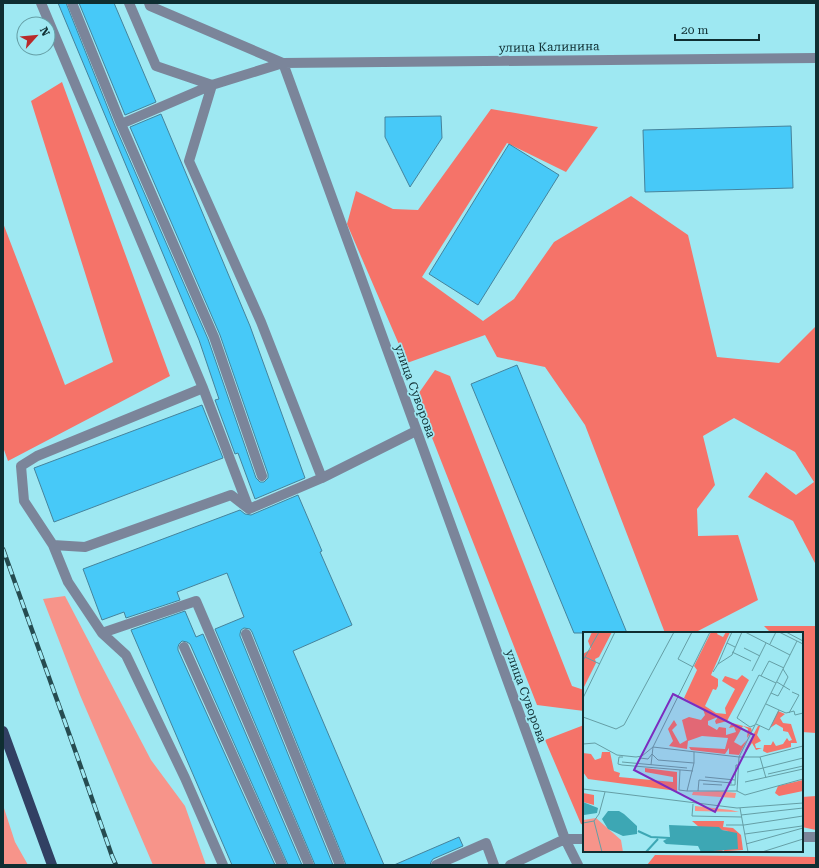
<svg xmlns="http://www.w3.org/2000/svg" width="819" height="868" font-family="'Roboto Serif',serif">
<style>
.green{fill:#f7948a}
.forest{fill:#f57369}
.building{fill:#47c9f8;stroke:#45839c}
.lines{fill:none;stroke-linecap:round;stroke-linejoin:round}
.minor{stroke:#7b859a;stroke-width:10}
.major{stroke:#314063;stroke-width:10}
.rail-casing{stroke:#264c51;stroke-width:4.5}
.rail{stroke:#9ee8f2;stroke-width:3;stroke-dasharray:9;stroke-linecap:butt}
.labels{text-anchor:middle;stroke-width:3.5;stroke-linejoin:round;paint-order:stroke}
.street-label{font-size:12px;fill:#0f2e32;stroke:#9ee8f2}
.inset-river{fill:none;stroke:#3da7b4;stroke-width:2}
.inset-road{fill:none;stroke:#659ea5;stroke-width:1}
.view{fill:#7b2cbf;fill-opacity:0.15;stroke:#7b2cbf;stroke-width:2}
.inset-edge{fill:none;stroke:#0f2e32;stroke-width:2}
</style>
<rect width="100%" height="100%" fill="#9ee8f2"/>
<!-- green -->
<path class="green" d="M65 596 151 760 185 806 206 865H153L80 695 43 599Z
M3 805 15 842 28 865H3Z"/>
<!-- forest -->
<path class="forest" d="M62 82 170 376 8 461 3 447V223L65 385 113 362 31 101Z
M491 109 598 127 566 172 507 143 422 277 483 321 514 299 554 242 631 196 688 235 717 357 779 363 816 326V565L793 521 748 497 766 472 796 495 814 482 795 452 734 418 703 436 715 485 697 509 698 536 738 535 758 600 696 632V633H665L585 425 545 367 497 357 485 335 407 363 347 224 356 191 393 209 418 210Z
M435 370 450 376 572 686 584 690V711L537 705 416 397Z
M764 626H816V733L802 732V633H771Z
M584 725V825L581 824 545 740Z
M816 796V830L802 827V797Z
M655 855 816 857V865H647Z"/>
<!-- building -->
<path class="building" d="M58 3H66L115 126 208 339 256 478 260 482H264L268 478V474L220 335 130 127 161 114 250 326 305 478 255 499 238 453 235 454 215 400 219 399 199 340Z
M79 3H114L156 102 125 115Z
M441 116 442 138 410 187 385 137V117Z
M791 126 793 188 645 192 643 130Z
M509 144 559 175 478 305 429 274Z
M517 365 627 633H574L471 384Z
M202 405 223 458 54 522 34 468Z
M298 495 322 551 320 552 352 625 293 651 384 865H346L252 632 250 629 244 628 241 630 240 634V636L333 865H315L215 629 244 617 227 573 177 592 180 600 126 618 124 612 102 620 83 569 240 510 245 514 251 515Z
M185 611 196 637 203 634 302 865H288L190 644 187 642 182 641 179 644 178 647V650L275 865H232L131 630Z
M459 837 463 846 433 859 431 862 430 865H394Z"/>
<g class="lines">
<!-- minor -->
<path class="minor" d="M41 3 203 388 249 509
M72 3 121 124 214 337 262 476
M129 3 156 66 212 85 189 161 261 322 322 478 416 431
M149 3 150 6 283 63 565 839 578 865
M121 124 212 85 283 63 816 58
M53 545 24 501 21 466 37 456 203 388
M102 633 68 582 53 545 85 547 231 495 249 509 322 478
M246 634 340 865
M184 647 282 865
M802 837H816
M223 865 185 778 126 655 102 633 196 601 309 865
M436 865 486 843 494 865
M510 865 565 839H584"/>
<!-- major -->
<path class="major" d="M3 731 52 865"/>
<defs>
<path id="rail" d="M3 549 76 753 112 856 116 865"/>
</defs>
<!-- rail casing -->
<use href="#rail" class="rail-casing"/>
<!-- rail -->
<use href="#rail" class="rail"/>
</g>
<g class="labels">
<!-- street labels -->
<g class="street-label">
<text transform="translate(549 47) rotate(-1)" y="4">улица Калинина</text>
<text transform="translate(415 391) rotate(70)" y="4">улица Суворова</text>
<text transform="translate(526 696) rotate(70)" y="4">улица Суворова</text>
</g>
</g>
<!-- overview -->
<g transform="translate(583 632)">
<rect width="220" height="220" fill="#9ee8f2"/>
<path d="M135 159 153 161 152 166 109 163 110 160ZM112 174 148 178 156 180 112 179ZM13 186 38 208 40 220H0V188Z" fill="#f7948a"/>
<path d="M9 0H29L16 25 12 27 13 31 0 57V22L8 17 5 9ZM128 0H135L134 2 140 5 143 0H147L128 43 135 47V54L133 58 130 57 122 74 133 81 143 82 142 76 152 57 139 49 142 44 154 48 159 43 166 48 144 89 133 92 132 89 135 85 125 89V93L134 98 136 95 143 96V103L153 100 151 95 146 96 149 91 168 96 169 99 164 106 165 97 160 94 151 110 158 114 164 108 156 123 146 122V116L142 122 108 118 106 115 142 117 145 106 119 104 105 109 104 117 86 114 90 109 85 97 91 88 94 93 89 98 97 112 104 108 99 88 106 85 118 88 122 83 120 77 101 66 114 38 111 34ZM195 79 202 82 197 86 200 91 208 92 214 111H208V115L184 121 180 119 181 113H188L190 109 193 114 200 112 204 106 206 109 209 108 205 100 200 99V96L193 92 187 96ZM175 94H177L174 103 178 109 172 112 173 116H179L173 118 169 111 163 120 162 118ZM19 120H27L31 139 37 141 36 145 90 150V145L62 140V136L94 140V159L5 147 0 140V121L8 122 12 128 18 126ZM220 148V159L196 164 192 161 195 154ZM0 161 11 163V173L0 170ZM109 189H141L140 195 150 196 158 203 160 218 128 220 136 217 141 219 145 199 116 195Z" fill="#f57369"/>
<path d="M0 170 15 176 14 181 1 183ZM25 179H36L41 182 54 194V202L40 204 25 197 19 187ZM86 193 136 195 139 198 154 201 155 217 118 220 115 214 83 212 80 209 87 205Z" fill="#3da7b4"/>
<path class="inset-river" d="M55 199 68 205 87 206M63 220 75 207"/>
<path class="inset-road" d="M109 0 95 27 110 35M149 0 144 11 152 15M162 0 207 23M196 0 220 12M203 0 220 9M187 12 193 0M161 16 177 24M149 20 168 29M2 25 16 0M0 29 2 25 17 32M135 32 144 11M169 39 183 11M130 40 135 32 149 23 159 0M178 44 186 29 201 36M194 50 207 58M188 61 195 64 200 55 205 45 200 37M0 66 32 0M196 78 203 81 211 79 212 83 220 81M206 81 216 63 209 60M0 85 33 97 41 93 91 0M173 92 186 98 196 78 183 72M172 93 167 95 154 86 176 43 193 51M0 112 12 111 34 123 53 125 59 124 70 115 156 125H177L220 114M40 125H36L35 132 39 133 110 139M177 125 183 146M57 126 65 127 69 122 75 128 111 131V120M39 130 104 136M111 131 104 159H115M68 133 70 115 127 0M97 138 96 158 104 159M164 140 220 126M185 142 220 134M122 145 152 148M162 150 220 137M149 151 116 148 115 159H154L162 163 220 147M120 152 139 153M146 153H152L153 133H156M0 157 154 176 220 171M154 159 156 125 214 9M110 172 109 184 159 185M157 176 165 220M158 183 220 176M11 189 19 220M0 191 11 189 16 182 22 160M143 193H161L220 184M162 202 219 194M163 212 220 196M179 220 220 207"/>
<path class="view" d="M90 62 171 103 132 180 51 138Z"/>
<rect width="220" height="220" class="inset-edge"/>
</g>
<!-- border -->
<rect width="819" height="868" fill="none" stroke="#0f2e32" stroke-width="8"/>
<!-- north arrow -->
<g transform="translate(36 36) rotate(63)"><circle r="19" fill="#9ee8f2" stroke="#659ea5"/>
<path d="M0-3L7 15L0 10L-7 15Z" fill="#b9292a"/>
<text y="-6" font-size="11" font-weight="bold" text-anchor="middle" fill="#0f2e32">N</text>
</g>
<!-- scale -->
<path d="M675 34v6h84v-6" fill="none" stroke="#0f2e32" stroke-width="2"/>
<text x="681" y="34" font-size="12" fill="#0f2e32" stroke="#9ee8f2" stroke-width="3" paint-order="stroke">20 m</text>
</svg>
